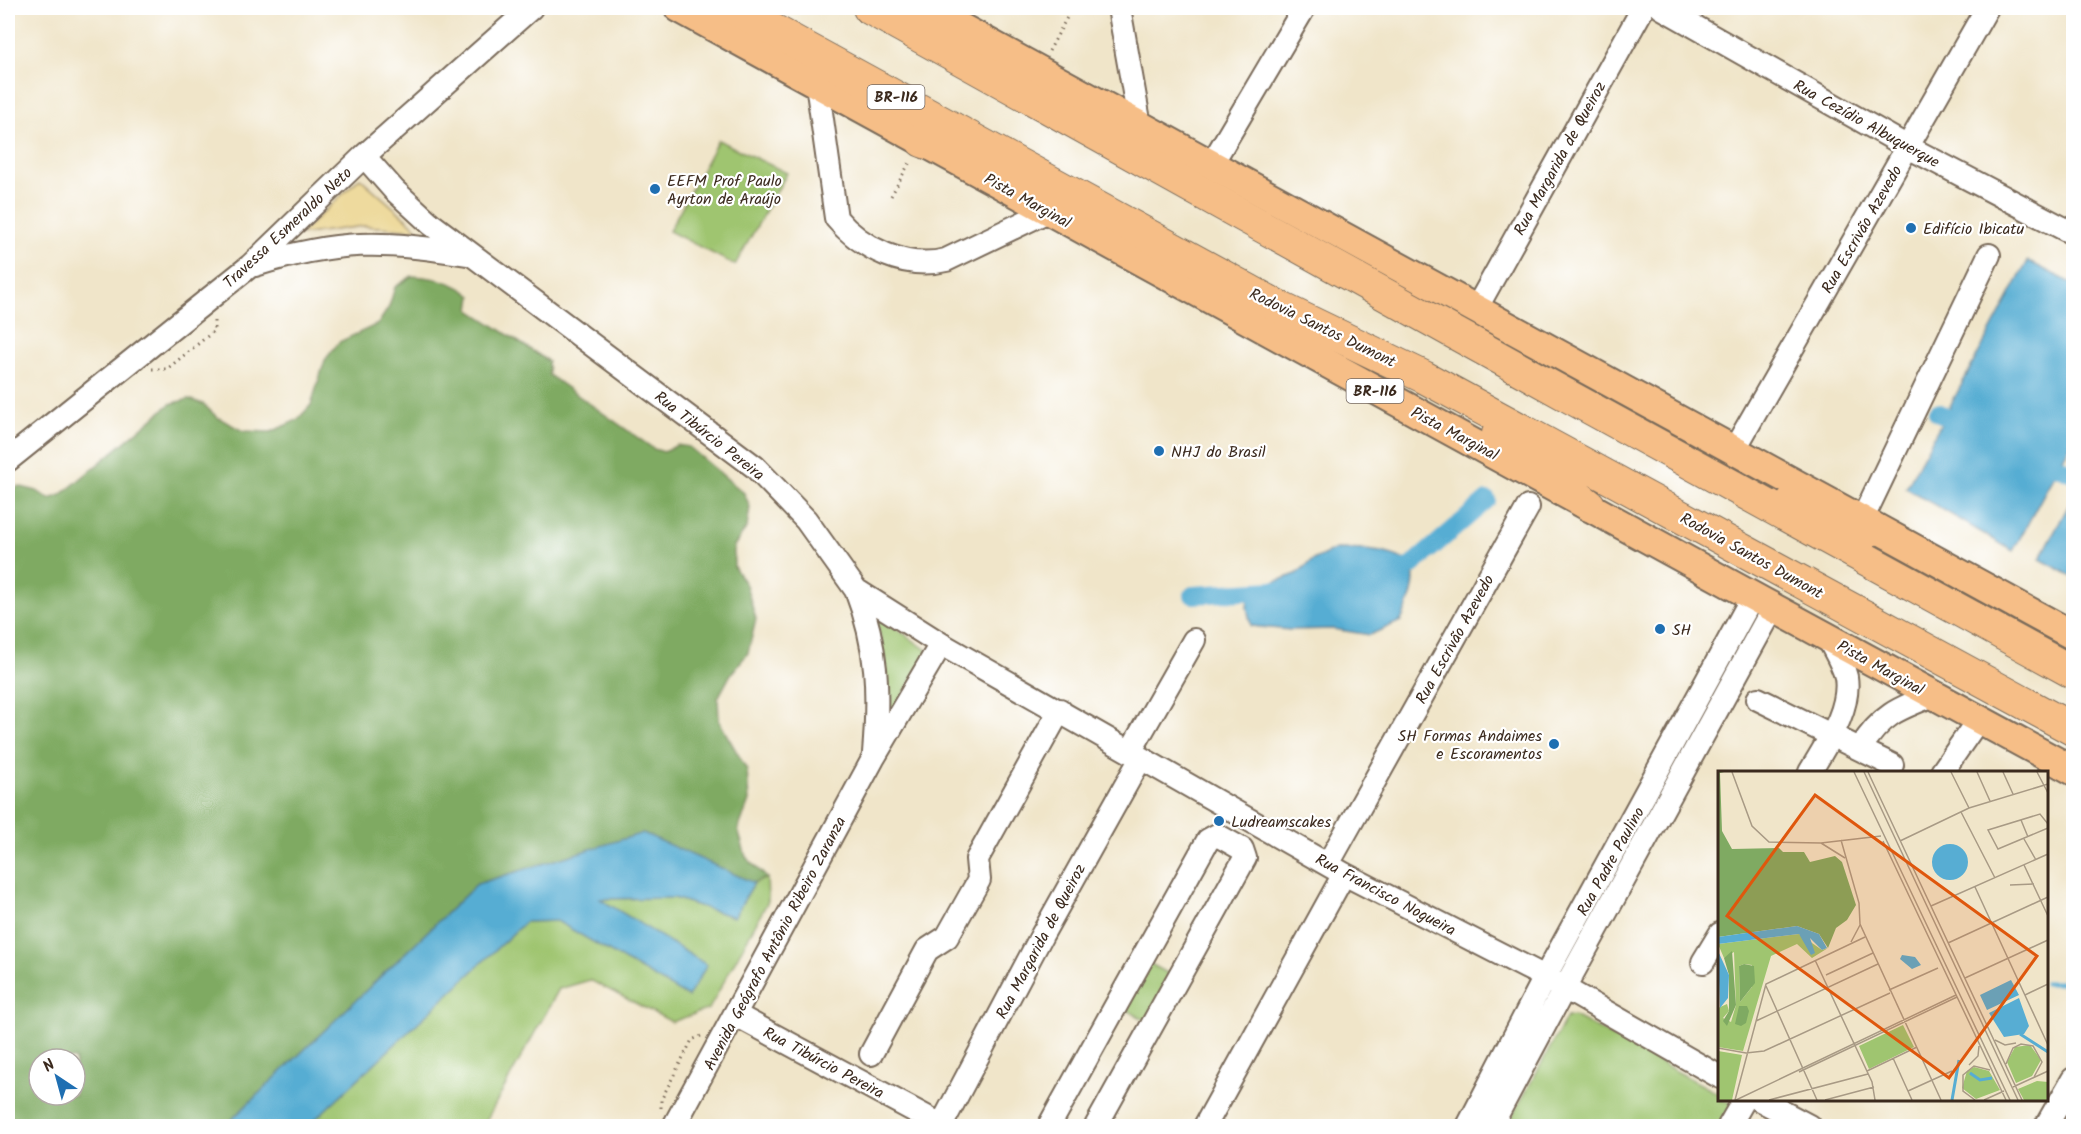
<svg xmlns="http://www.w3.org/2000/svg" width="2081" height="1134" font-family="Kalam,sans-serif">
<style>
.green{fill:#9fc570;stroke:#6d7847;stroke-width:1.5}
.forest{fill:#7faa62;stroke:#5d6a40;stroke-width:1.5;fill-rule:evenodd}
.sand{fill:#eeda9e;stroke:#94825e;stroke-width:1.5}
.water{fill:#57add3;stroke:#496c78;stroke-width:1.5}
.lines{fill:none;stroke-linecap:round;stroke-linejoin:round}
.stream{stroke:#57add3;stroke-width:5}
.canal{stroke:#57add3;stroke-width:18}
.minor-casing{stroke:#7a6b5a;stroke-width:26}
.major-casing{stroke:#7a6b5a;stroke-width:32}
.highway-casing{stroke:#7a6b5a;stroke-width:34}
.path{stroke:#7a6b5a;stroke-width:3;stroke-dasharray:1.5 4.5;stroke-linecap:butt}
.minor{stroke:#fff;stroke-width:22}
.major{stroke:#f6be87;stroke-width:28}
.highway{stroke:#f6be87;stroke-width:32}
.poi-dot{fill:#1f6fb2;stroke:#fff;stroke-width:2}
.labels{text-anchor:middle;stroke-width:4.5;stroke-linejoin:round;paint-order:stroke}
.shield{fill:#fff;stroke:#766a62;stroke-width:1.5}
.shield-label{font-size:15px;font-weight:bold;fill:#3b2a1e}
.street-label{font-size:16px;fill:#3b2a1e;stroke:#fff}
.poi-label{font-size:16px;fill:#3b2a1e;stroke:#fff;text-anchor:start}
.inset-river{fill:none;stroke:#57add3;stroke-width:3}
.inset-road{fill:none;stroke:#a89a85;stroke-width:1.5}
.view{fill:#df570d;fill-opacity:0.15;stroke:#df570d;stroke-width:3}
.inset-edge{fill:none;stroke:#3b2a1e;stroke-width:3}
</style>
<rect width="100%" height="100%" fill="#fff"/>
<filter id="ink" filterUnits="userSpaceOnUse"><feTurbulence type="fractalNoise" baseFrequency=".0167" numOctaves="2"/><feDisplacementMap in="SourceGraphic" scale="12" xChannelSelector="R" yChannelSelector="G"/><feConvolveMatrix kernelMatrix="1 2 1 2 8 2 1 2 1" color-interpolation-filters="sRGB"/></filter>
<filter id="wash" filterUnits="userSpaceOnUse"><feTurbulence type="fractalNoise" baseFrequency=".008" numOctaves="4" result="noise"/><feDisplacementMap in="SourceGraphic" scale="24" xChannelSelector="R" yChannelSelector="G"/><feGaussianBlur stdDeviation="1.35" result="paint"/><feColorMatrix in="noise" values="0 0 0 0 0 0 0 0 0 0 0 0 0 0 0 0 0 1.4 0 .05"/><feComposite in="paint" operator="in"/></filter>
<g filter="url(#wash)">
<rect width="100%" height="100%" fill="#f0e5c9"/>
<!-- green -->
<path class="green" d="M718 140 787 173 735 265 669 231Z
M872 611 928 651 884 729C888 685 888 653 872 611Z
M767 878 768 901 709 1009 672 1022 590 980 559 989 483 1126H308L525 922 557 921 688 997 707 965 599 899 674 898 734 917 754 883Z
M1145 961 1175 977 1150 1023 1121 1007Z
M1574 1016 1719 1094 1720 1100 1735 1103 1722 1126H1507L1567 1017Z"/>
<!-- forest -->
<path class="forest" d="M412 276C434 277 456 282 472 296L470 310 548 361 549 375 654 449 664 452 677 445 689 447 744 493 750 507 747 527 734 546V567L746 585 756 619 748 653 731 674 718 698 719 721 747 770 749 801 738 830 746 857 767 878 754 883 643 833 477 884 225 1126H8V495L18 486 37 491 49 499 61 495 170 404 189 399 203 404 217 417 243 431 271 432 297 420 311 405 325 360 339 342 378 324 389 307 395 287ZM39 1059H75V1095H39Z"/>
<!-- sand -->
<path class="sand" d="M360 178 419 230 364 226 299 235Z"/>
<!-- water -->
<path class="water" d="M2028 261 2073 284V440L2013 551 1906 488Z
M2073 497V577L2040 559Z
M1336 549C1355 549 1407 549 1413 571 1417 587 1407 607 1401 621L1370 635 1333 629 1290 630 1251 626 1247 607 1249 591 1296 574 1313 560Z
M643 833 754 883 734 917 674 898 600 899 707 965 688 997 557 921 525 922 308 1126H225L477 884Z"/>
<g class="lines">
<!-- stream -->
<path class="stream" d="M2046 983H2074
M2068 983 2074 998"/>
<!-- canal -->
<path class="canal" d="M1937 412 1965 425
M2037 457 2074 474
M1388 573 1411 566 1487 500
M1193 595 1273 590"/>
</g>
</g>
<g filter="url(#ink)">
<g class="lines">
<defs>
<path id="minor" d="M1119 8 1140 126
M1662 8 1908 147 2074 234
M817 84 836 218C862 249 906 270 946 260L1048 211
M364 156 394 190 431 224 755 467 806 520 856 590 941 644 1344 874 1545 977 1720 1077
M1211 165 1304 8
M255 265C337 240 383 240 467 254
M1476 309 1643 8
M1734 450 1987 8
M8 460 250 266 364 156 531 8
M1861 522 1989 255
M856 590C878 647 879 692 874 753
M1758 699 1892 765
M1860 749C1881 715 1897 709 1934 695
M1130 752 1194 640
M1810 772C1826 744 1851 710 1846 677 1843 664 1834 650 1828 638
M1942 772 1978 720
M1328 864 1528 507
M1703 962 1720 934
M736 1015 943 1126
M871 1054 927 950 947 937 979 880 977 859 1060 710
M1760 1100 1809 1126
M674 1126 873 759 941 644
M941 1126 1042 935 1141 758
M1049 1126 1208 840 1217 835 1242 849 1245 858 1096 1126
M1205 1126 1344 874
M1468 1126 1545 977 1753 596
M1491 1126 1564 989 1773 608
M1729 1126 1744 1100
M2046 1126 2073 1079"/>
<path id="major" d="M679 8C1142 264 1608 518 2074 771
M925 8 2074 636"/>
<path id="highway" d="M733 8 1283 309 1424 377 2074 730
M869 8 1568 396 2074 673
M922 141 984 162
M1498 434 1589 505
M1792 503 1874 529"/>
</defs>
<!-- minor casing -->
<use href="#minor" class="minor-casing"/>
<!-- major casing -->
<use href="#major" class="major-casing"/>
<!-- highway casing -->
<use href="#highway" class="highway-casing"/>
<!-- path -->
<path class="path" d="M1049 51 1072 8
M891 196 911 160
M152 369H167L214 331V320
M661 1108V1100L692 1040 701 1036"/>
<!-- minor -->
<use href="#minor" class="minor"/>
<!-- major -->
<use href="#major" class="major"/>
<!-- highway -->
<use href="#highway" class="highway"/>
</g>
</g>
<!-- markers -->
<g class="poi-dot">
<circle cx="655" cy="189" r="6"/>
<circle cx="1911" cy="228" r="6"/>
<circle cx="1159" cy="451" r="6"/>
<circle cx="1660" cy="629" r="6"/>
<circle cx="1554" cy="744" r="6"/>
<circle cx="1219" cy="821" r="6"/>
</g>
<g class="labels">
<!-- shield labels -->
<g class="shield">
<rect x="867.5" y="85" width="57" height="24" rx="4.5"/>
<rect x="1346.5" y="379" width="57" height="24" rx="4.5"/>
</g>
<g class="shield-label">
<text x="896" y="102">BR-116</text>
<text x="1375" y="396">BR-116</text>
</g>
<!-- street labels -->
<g class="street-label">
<text transform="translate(1867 123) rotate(29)" y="6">Rua Cezídio Albuquerque</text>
<text transform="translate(1559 158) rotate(-61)" y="6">Rua Margarida de Queiroz</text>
<text transform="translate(1028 200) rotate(29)" y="6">Pista Marginal</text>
<text transform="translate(287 227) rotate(-43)" y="6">Travessa Esmeraldo Neto</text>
<text transform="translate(1861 229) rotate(-60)" y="6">Rua Escrivão Azevedo</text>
<text transform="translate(1323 327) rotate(26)" y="6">Rodovia Santos Dumont</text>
<text transform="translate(1455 433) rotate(28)" y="6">Pista Marginal</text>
<text transform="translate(710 435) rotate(38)" y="6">Rua Tibúrcio Pereira</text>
<text transform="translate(1752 555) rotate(29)" y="6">Rodovia Santos Dumont</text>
<text transform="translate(1454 639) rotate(-61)" y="6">Rua Escrivão Azevedo</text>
<text transform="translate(1881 667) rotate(29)" y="6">Pista Marginal</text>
<text transform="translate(1610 861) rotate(-61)" y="6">Rua Padre Paulino</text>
<text transform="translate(1386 894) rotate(28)" y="6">Rua Francisco Nogueira</text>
<text transform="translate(1040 941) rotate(-62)" y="6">Rua Margarida de Queiroz</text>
<text transform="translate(774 943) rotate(-62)" y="6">Avenida Geógrafo Antônio Ribeiro Zaranza</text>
<text transform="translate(824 1062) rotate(28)" y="6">Rua Tibúrcio Pereira</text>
</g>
<!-- poi labels -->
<g class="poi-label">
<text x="667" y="186">EEFM Prof Paulo<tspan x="667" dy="18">Ayrton de Araújo</tspan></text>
<text x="1923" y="234">Edifício Ibicatu</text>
<text x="1171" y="457">NHJ do Brasil</text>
<text x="1672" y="635">SH</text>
<text x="1542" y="741" text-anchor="end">SH Formas Andaimes<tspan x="1542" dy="18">e Escoramentos</tspan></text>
<text x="1231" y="827">Ludreamscakes</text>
</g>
</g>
<!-- overview -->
<g transform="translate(1718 771)">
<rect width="330" height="330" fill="#f0e5c9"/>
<path d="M81 163 104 179 110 177 94 187 79 173 53 185 25 280 0 276V237L9 233 11 240 5 247 13 251 18 234 16 181 6 187 0 173ZM26 193 34 194V216L22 231 21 195ZM185 254 196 276 151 298 141 275ZM312 274 323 289 314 305 298 312 289 291 297 276ZM0 280 24 284 14 329H0ZM256 296 271 300 282 319 258 328 244 317 249 300ZM319 310 330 311V329H306L300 318Z" fill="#9fc570" fill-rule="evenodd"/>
<path d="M0 1H6L2 2 4 60 14 78 61 77 65 81H86L92 91 117 85 124 91 138 134 129 149 118 157 110 177 101 163 79 155 0 166ZM14 180 18 234 9 255 5 250 11 240V204L6 187ZM26 193 36 195 37 212 22 231 21 195ZM21 235H29L31 240 28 252 23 255 17 253Z" fill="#7faa62"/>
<path d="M214 91a18 18 0 1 1 36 0a18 18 0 1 1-36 0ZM79 155 101 163 109 177 104 179 92 167 97 182 93 184 81 163 0 173V166ZM0 180 11 204 10 227 2 237ZM184 184 197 186 203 194 194 198 182 188ZM293 209 301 224 269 239 262 224ZM301 227 311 255 306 263 286 266 271 242Z" fill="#57add3"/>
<path class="inset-river" d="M302 263 330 281M252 302 262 309 274 307M234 329 241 289"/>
<path class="inset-road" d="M14 1 34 55 51 71 103 72 163 65M136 1 292 329M146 1 300 329M150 1 304 329M233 1 251 37M259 1 272 30M285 1 295 23M319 1 330 22M243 41 277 107M303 49 310 66M330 53 322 43 270 59 280 78 330 57M306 68 318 89M123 69 141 132 142 153 223 329M165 70 288 329M182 70 251 37 330 13M103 72 127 87M306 94 330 145M292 114 316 113M257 116 330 274M213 135 330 83M133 171 142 154M230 172 330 126M97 189 154 311 157 329M108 204 155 182M247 207 330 169M48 215 99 329M171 219 220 197M307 224 330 213M38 250 160 193M277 269 287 274 298 272M0 277 28 282 46 280 172 222M175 287 194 329M288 293 295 277 303 273 315 275 324 291 316 306M251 294 260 285 261 275M149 300 199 276M81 301 239 226M295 316 330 300M190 320 234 300M17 329 48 213 147 166M18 329 238 224M51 329 150 303M107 329 156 316M257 329 245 320V304L256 295 272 299M266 329 286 320"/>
<path class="view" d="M97 24 319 185 231 307 9 145Z"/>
<rect width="330" height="330" class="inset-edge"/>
</g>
<!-- margin -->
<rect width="2081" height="1134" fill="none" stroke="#fff" stroke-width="30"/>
<!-- north arrow -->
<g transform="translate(57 1077) rotate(324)"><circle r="28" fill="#ffffff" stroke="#b1aaa5" stroke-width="1.5"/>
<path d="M0-4.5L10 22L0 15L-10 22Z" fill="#1f6fb2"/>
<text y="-9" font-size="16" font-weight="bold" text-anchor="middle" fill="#3b2a1e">N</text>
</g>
</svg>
